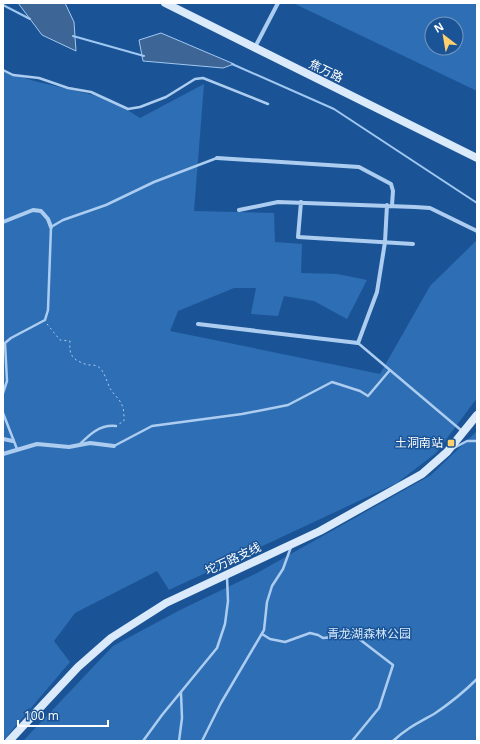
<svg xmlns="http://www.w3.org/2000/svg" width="480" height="744" font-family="'Open Sans','Noto Sans SC',sans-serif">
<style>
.green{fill:#2e6eb4;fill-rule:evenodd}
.water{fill:#3d6696;stroke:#a0c8f2}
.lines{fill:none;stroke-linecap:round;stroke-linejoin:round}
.stream{stroke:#a0c8f2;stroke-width:2}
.path{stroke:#adcdf0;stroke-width:1;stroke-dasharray:2 3;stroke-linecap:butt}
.service{stroke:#adcdf0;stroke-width:2.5}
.minor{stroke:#adcdf0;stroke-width:4}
.secondary{stroke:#dbeafb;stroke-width:8}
.poi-dot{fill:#ffd16c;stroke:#1a5496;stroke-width:1.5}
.labels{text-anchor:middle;stroke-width:3;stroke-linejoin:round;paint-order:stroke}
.street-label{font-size:12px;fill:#fff;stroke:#1a5496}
.poi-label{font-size:12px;fill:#fff;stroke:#1a5496;text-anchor:end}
.park-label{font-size:12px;fill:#d4e7fb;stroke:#1a5496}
</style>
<rect width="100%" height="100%" fill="#1a5496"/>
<!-- green -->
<path class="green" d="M293 3H477V91ZM432 24H456V48H432Z
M3 71 34 81 110 99 140 118 204 84 194 211 274 213 275 242 302 244 301 273 337 274 367 280 347 319 314 301 284 296 278 316 251 314 256 288H234L178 311 170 331 380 374 430 286 477 240V398L436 453 397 483 169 590 157 571 75 613 54 641 70 662 3 741Z
M477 431V741H23L113 646 180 610 257 573 431 475Z"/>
<!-- water -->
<path class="water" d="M18 3H65L74 22 76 51 42 35Z
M161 33 234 64 223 68 143 61 139 40Z"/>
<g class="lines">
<!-- stream -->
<path class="stream" d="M3 5 30 19
M73 36 144 56
M232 64 334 109 477 203"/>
<!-- path -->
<path class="path" d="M47 324 60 340 70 341C69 354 71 359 85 364 88 366 93 364 97 366 105 370 107 384 111 390 115 396 121 400 123 408 124 412 124 417 124 421L119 424"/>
<!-- service -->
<path class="service" d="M3 70 13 75 39 78 68 88 91 92 128 109 140 107 166 97 195 79 203 78 268 104
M358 343 462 431
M3 393 7 381 5 343 11 338 45 320 48 310 51 227 63 220 106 205 154 182 217 158
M3 413 17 449
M79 445C89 435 100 424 116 426
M114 446 152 426 242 414 288 405 332 382 360 391 368 396 390 370
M454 448 467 441H477
M262 634 270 639 285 642 310 633 318 635 323 638 354 635 393 665 379 708 352 741
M143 741 162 715 217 648 225 624 228 601 227 577
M179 741 182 718 181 693
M202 741 221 703 264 630 267 602 272 586 283 569 291 547
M393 741C407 728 418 723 434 714 449 704 464 692 477 679"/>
<!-- minor -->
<path class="minor" d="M254 49 278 3
M217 158 359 167 391 184 393 191 392 205
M301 202 298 237 413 244
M239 210 278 202 415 207 430 208 477 231
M3 222 33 210 41 211 48 219 51 227
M198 324 358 343 377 292 385 242 387 205
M3 439 13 441
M3 454 37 444 69 447 90 443 114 446"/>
<!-- secondary -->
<path class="secondary" d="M165 3 477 158
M9 741 78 667 111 638 166 603 320 531 422 474 447 452 477 415"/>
</g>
<!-- markers -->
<rect class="poi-dot" x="447" y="439" width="8" height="8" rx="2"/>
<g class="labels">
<!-- street labels -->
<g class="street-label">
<text transform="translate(326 71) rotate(26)" y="4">焦万路</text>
<text transform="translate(233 559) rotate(-25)" y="4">坨万路支线</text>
</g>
<!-- poi labels -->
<g class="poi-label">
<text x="443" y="447">土洞南站</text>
</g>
<!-- park labels -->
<g class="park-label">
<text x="369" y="638">青龙湖森林公园</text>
</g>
</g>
<!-- border -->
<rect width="480" height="744" fill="none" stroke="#ffffff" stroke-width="8"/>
<!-- north arrow -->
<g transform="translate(444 36) rotate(329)"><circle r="19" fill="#1a5496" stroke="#7698c0"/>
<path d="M0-3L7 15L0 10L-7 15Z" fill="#ffd16c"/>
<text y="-6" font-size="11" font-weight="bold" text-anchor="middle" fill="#ffffff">N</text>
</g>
<!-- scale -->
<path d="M18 720v6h90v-6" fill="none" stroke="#ffffff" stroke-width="2"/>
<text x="24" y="720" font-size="12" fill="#ffffff" stroke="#1a5496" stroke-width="3" paint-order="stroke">100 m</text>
</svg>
